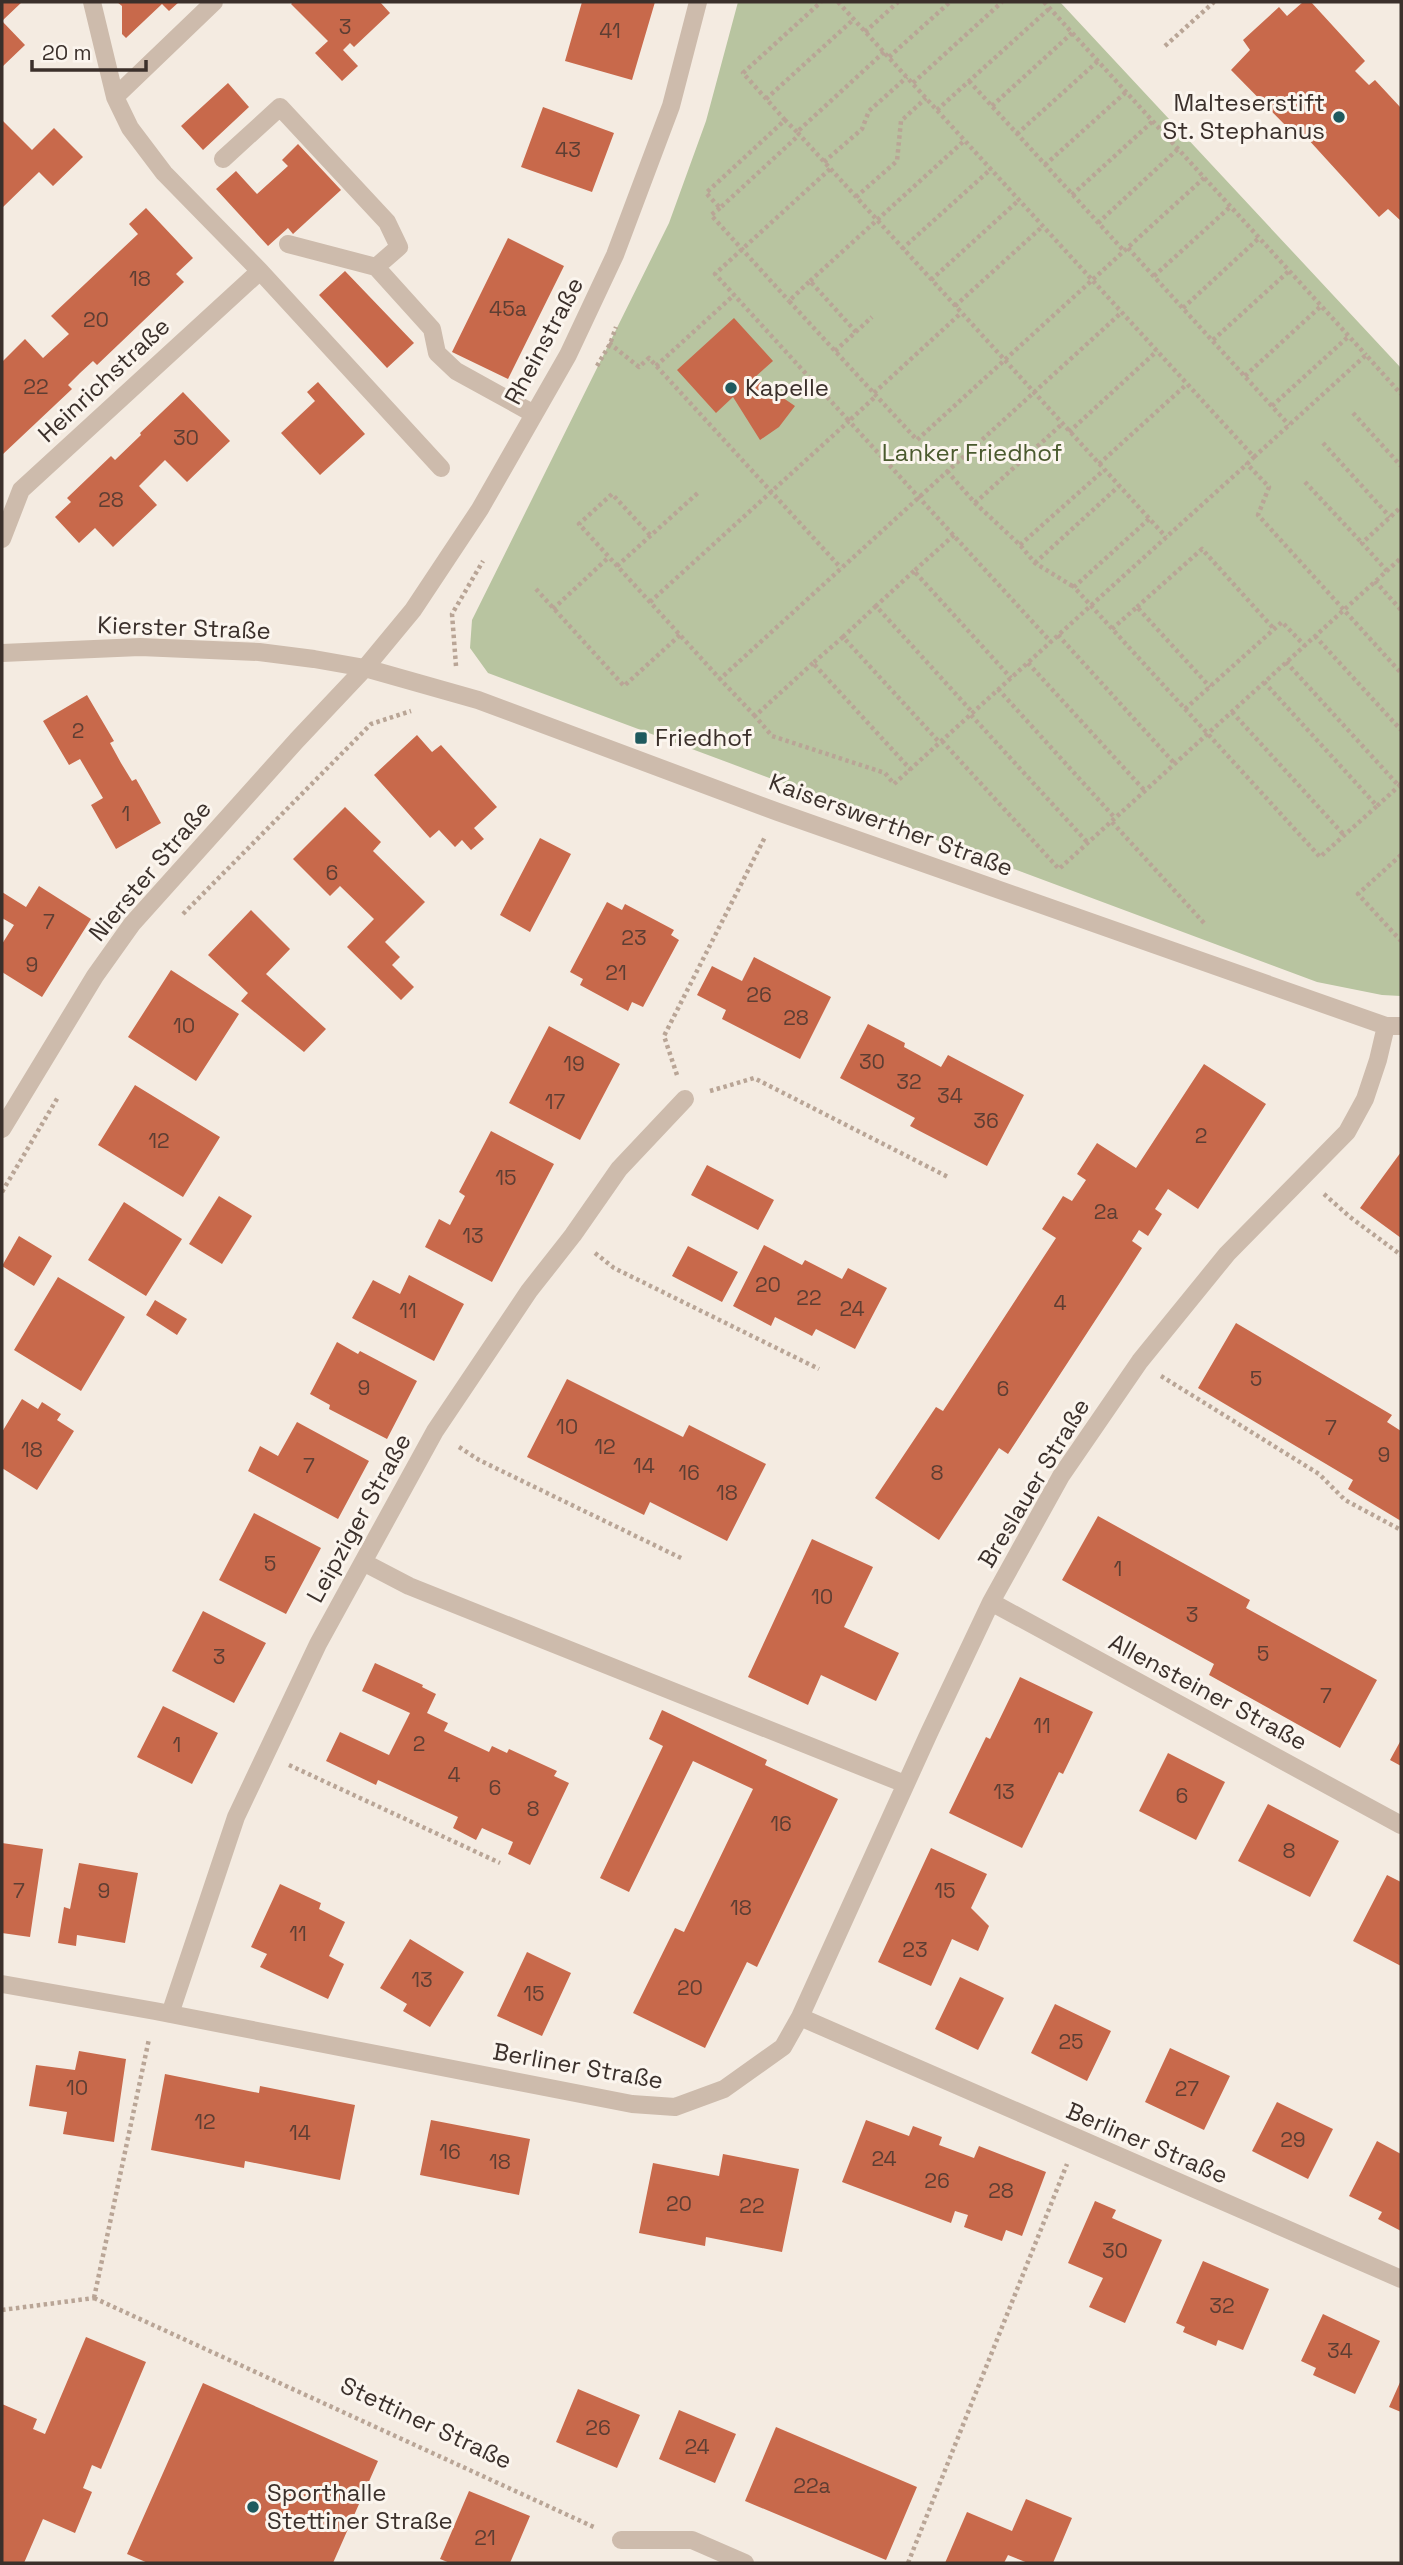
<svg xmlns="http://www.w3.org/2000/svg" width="1403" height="2565" font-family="'Space Grotesk',sans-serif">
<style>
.green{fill:#b8c4a0}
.building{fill:#c8694b}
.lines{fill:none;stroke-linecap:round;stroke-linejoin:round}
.path{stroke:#b9a596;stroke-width:4.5;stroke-dasharray:3.5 3.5;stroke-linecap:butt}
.minor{stroke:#cdbbac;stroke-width:18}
.poi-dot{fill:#1f5a5e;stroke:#fbf5ee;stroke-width:2.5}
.labels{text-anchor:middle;stroke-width:6;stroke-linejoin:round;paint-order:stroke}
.number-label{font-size:21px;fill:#5e3e33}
.poi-label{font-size:24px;fill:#3b302b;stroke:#fbf5ee;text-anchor:start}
.street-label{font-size:24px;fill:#3b302b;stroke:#fbf5ee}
.park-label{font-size:24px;fill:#4a5a2e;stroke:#fbf5ee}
</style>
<rect width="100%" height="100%" fill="#f4ebe1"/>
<!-- green -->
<path class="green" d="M738 2H1060L1401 368V996L1382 995 1317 982 488 673 470 648 472 620 669 223 706 121Z"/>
<!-- building -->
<path class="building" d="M2 2H22L2 21 25 45 2 67Z
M117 2H179L169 11 162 4 126 38 122 34V6Z
M293 2H380L390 13 354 47 350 43 343 50 358 66 342 81 315 53 328 41 291 4Z
M582 2H655L632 80 565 61Z
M1303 2H1311L1365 61 1355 71 1369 85 1375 80 1401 108V221L1388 209 1379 217 1297 127 1292 132 1231 70 1250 50 1243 40 1279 7 1287 16Z
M228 83 249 107 203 150 181 126Z
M543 107 614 133 592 192 521 167Z
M2 120 32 150 54 128 83 157 53 186 39 172 2 208Z
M298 144 341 190 293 234 288 228 268 246 216 189 236 171 257 194 288 166 282 160Z
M146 208 193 258 176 274 184 282 97 365 93 361 80 373 68 385 72 389 2 455V362L25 339 43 358 69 334 51 316 138 234 129 224Z
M508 238 564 266 508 379 452 352Z
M345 271 414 343 387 368 319 295Z
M734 318 773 361 754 378 795 406 779 427 760 440 733 397 716 413 677 370Z
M318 382 365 434 320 475 281 433 315 401 307 392Z
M183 392 230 441 187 482 165 460 139 486 157 505 113 547 95 528 79 543 55 517 71 502 67 498 111 456 115 460 141 435 140 433Z
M87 695 114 741 110 743 121 763 132 781 136 779 161 823 116 849 91 805 103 798 80 759 69 765 43 721Z
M417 735 432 752 441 745 497 807 474 828 484 839 471 850 462 840 455 847 439 830 430 838 374 775Z
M345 807 381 842 373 851 425 902 385 942 400 957 392 965 414 987 401 1000 347 947 374 919 340 886 330 896 293 859Z
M540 838 571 854 530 932 500 915Z
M39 886 91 919 42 997 2 972V944L14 925 2 918V892L26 907Z
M607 902 622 910 625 904 674 930 671 935 679 940 643 1007 632 1002 628 1011 580 985 583 979 570 972Z
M251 910 290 949 266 974 326 1029 304 1052 241 1001 248 993 208 955Z
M754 957 831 997 800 1059 722 1019 726 1010 697 995 712 966 742 981Z
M171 970 239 1014 196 1081 128 1037Z
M868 1024 905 1043 904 1047 941 1067 948 1055 1024 1095 987 1166 910 1126 915 1118 840 1078Z
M549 1026 620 1064 580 1140 509 1103Z
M1204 1064 1266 1104 1198 1209 1168 1189 1155 1209 1162 1214 1148 1236 1139 1230 1132 1241 1142 1248 1121 1281 1008 1454 999 1448 939 1540 875 1498 936 1407 943 1411 1056 1238 1042 1229 1063 1196 1072 1201 1086 1180 1077 1174 1097 1143 1136 1168Z
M135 1085 220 1137 183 1197 98 1145Z
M491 1131 554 1164 492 1282 425 1247 439 1219 450 1225 465 1196 459 1192Z
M1401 1152V1238L1360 1208Z
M707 1165 774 1200 758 1230 691 1195Z
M219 1196 252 1216 222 1264 189 1244Z
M124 1202 182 1239 146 1296 88 1260Z
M19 1236 52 1256 34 1286 2 1266Z
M764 1245 802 1265 805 1260 842 1279 848 1268 887 1288 855 1349 816 1329 812 1336 775 1317 771 1326 733 1306Z
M688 1246 738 1272 722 1302 672 1276Z
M409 1275 464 1304 434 1361 352 1318 373 1280 400 1294Z
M58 1277 125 1317 81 1391 14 1350Z
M155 1300 187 1319 177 1335 146 1315Z
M1236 1323 1392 1415 1387 1422 1401 1431V1521L1348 1489 1353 1480 1198 1388Z
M337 1342 358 1354 360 1351 417 1381 387 1439 329 1409 330 1405 310 1394Z
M567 1379 683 1437 689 1425 766 1464 727 1541 650 1502 644 1515 527 1457Z
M22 1399 38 1409 42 1402 61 1414 57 1420 74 1431 37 1490 2 1468V1432Z
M297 1422 369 1461 338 1519 248 1471 260 1446 278 1456Z
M254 1513 321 1548 286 1614 219 1580Z
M1098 1516 1250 1600 1246 1608 1377 1680 1340 1748 1209 1675 1214 1664 1062 1580Z
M812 1539 873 1567 844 1627 899 1653 876 1701 821 1675 808 1705 748 1677Z
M203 1611 266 1643 234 1703 172 1671Z
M375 1663 423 1685 422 1687 436 1694 427 1713 448 1723 444 1731 489 1752 492 1746 507 1753 509 1749 557 1771 554 1776 569 1783 530 1865 508 1854 513 1842 482 1828 476 1840 453 1828 458 1817 378 1780 376 1785 326 1761 340 1732 389 1755 410 1713 362 1691Z
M1020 1677 1093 1712 1063 1774 1059 1772 1022 1848 949 1813 986 1737 990 1739Z
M163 1706 218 1733 192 1784 137 1757Z
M662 1710 767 1760 765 1765 838 1799 757 1967 747 1962 705 2048 633 2013 675 1928 684 1932 753 1789 693 1761 629 1892 600 1878 663 1746 649 1739Z
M1401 1740V1766L1390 1760Z
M1168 1753 1225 1782 1196 1840 1139 1811Z
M1268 1804 1339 1841 1310 1897 1238 1861Z
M2 1843 43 1849 30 1937 2 1933Z
M931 1848 987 1874 971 1908 989 1926 978 1951 952 1939 931 1986 878 1962Z
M79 1863 138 1873 125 1943 77 1935 76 1946 58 1943 64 1907 70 1909Z
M1387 1875 1401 1882V1966L1353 1941Z
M280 1884 321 1903 319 1909 345 1922 329 1956 344 1964 328 1999 260 1967 267 1954 251 1947Z
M410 1939 464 1972 430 2027 403 2011 407 2004 380 1988Z
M527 1952 571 1973 542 2036 497 2016Z
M960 1977 1004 1998 978 2050 935 2029Z
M1055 2004 1111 2031 1087 2081 1031 2053Z
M1170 2048 1230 2076 1204 2130 1145 2102Z
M79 2051 126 2059 114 2142 63 2134 67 2112 29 2106 36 2065 75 2070Z
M165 2074 259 2093 260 2086 355 2105 340 2180 245 2161 244 2168 151 2150Z
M1277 2102 1333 2129 1308 2179 1252 2151Z
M431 2120 530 2139 519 2195 420 2175Z
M866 2120 909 2136 913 2126 942 2137 939 2145 974 2158 979 2146 1046 2172 1022 2236 1006 2230 1002 2241 964 2227 968 2215 955 2211 951 2223 842 2182Z
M1377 2141 1401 2154V2231L1378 2219 1382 2212 1349 2196Z
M723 2154 799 2169 782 2252 706 2237 705 2246 639 2233 653 2163 719 2176Z
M1095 2201 1116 2210 1112 2218 1162 2240 1125 2323 1089 2307 1103 2278 1068 2263Z
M1203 2261 1269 2289 1243 2350 1218 2340 1216 2346 1183 2332 1185 2327 1176 2323Z
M1323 2314 1380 2341 1355 2394 1313 2375 1316 2368 1301 2361Z
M86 2337 146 2362 101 2469 92 2465 83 2488 92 2492 75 2533 43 2519 24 2563H2V2404L37 2419 33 2429 45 2434Z
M1401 2380V2412L1389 2407Z
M203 2383 378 2461 333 2563H148L127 2554Z
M578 2389 640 2415 617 2468 556 2442Z
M679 2410 736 2434 715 2483 659 2459Z
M776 2427 917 2487 886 2560 745 2501Z
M469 2491 530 2516 510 2563H450L440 2559Z
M1026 2499 1072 2518 1053 2563H1028L1008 2555 1004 2563H945L967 2512 1012 2531Z"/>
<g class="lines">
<!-- path -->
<path class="path" d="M838 2 1254 457 1247 464 1269 487 1258 515 1401 673
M1044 2 1366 355
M865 32 898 2
M1165 46 1214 2
M884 52 797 132 1166 537
M889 57 950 2
M969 81 1124 251
M913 83 1002 2
M766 99 854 19
M992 106 1072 33
M937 110 1050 8
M785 120 743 73 821 2
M797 132 785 120 706 193 720 208 799 135
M1017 134 1098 61
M824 162 862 129 869 111 907 77
M1045 165 1126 92
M830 169 715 274 849 421 876 396
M1072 195 1153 121
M856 197 897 161 901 121 926 98
M720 208 711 215 789 301
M1098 223 1178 149
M1128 248 1289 425
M902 249 991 169
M1154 276 1230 207
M931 280 1019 200
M810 281 965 140
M955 306 1043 226
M1183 308 1259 238
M856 332 810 281 789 301 917 440 1204 178
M1213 340 1289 271
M609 343 639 367 649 358 841 568
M835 351 872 317
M597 366 610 344 616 327
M656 366 734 295
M1245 376 1321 306
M874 393 961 313
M1272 406 1349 336
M1353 413 1401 466
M1069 432 1157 351
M1323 443 1390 517
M1254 457 1366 355 1401 394
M1099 464 1187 384
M947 471 975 503 1020 545 1035 563 1074 587
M1305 482 1362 543
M975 503 1062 424
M1149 519 1074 587 1320 857 1377 806
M650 535 612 494 579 524 720 679
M954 535 914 571 1011 678
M1020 545 1104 470
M1035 563 1119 486
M617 566 700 491
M914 571 876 606 973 713
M1387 571 1362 543 1401 507
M1375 581 1401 610
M536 589 624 686 680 635
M650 602 849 421 1051 642
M876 606 843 637 940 743
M1137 607 1202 549 1274 629
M553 609 609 557
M1112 629 1137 607 1210 687
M1058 635 1175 764
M1315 636 1401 730
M843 637 813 663 911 770
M1286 662 1399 786 1401 783
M813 663 755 716 772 736 885 773 894 784 1247 464
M1028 663 1145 791
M456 666 452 614 483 561
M1264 682 1377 806 1399 786
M998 689 1115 818
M1185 709 1282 622 1305 646
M1232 712 1344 835
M971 715 1088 843
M755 716 720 679 1122 312
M942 741 1059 869 1401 558
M1112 822 1204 923
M1401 855 1358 894 1401 941
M183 914 371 724 411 711
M677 1075 664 1036 765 837
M710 1091 754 1078 948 1177
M2 1192 58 1097
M1324 1194 1350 1217 1401 1255
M595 1253 614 1268 819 1369
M1161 1376 1319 1474 1345 1500 1401 1530
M459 1447 479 1460 683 1559
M289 1765 500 1863
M94 2298 596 2528
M94 2298 149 2039
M2 2310 94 2298
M908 2563 1067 2164"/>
<!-- minor -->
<path class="minor" d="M92 2 115 97 130 128 164 173 260 271 441 468
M115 97 214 2
M223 159 280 107 387 222 399 247 376 267
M288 244 376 267 432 329 437 353 456 371 534 414
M2 539 21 490 260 271
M2 653 140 647 259 652 314 659 365 668 478 700 778 812 1386 1026H1401
M2 1129 95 976 132 924 297 740 365 668 413 610 480 509 568 355 615 255 671 106 698 2
M363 1562 409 1586 905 1784
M991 1602 1401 1825
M2 1984 155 2011 632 2104 675 2107 724 2089 783 2047 800 2017 1401 2279
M170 2014 236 1817 318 1644 435 1431 529 1291 573 1235 619 1169 685 1099
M800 2017 929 1733 991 1602 1061 1476 1140 1361 1227 1254 1347 1132 1365 1099 1378 1060 1386 1026
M621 2540H692L745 2563"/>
</g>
<!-- markers -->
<g class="poi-dot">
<circle cx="1339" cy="117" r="7"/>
<circle cx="731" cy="388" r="7"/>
<rect x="634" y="731" width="14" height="14" rx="3.5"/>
<circle cx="253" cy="2507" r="7"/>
</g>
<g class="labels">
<!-- number labels -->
<g class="number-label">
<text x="345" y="34">3</text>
<text x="610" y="38">41</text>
<text x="568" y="157">43</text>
<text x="140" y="286">18</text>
<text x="508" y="316">45a</text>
<text x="96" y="327">20</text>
<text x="36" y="394">22</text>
<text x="186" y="445">30</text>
<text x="111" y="507">28</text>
<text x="78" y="738">2</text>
<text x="126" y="821">1</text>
<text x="332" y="880">6</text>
<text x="49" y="929">7</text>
<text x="634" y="945">23</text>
<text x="32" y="972">9</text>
<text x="616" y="980">21</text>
<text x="759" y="1002">26</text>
<text x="796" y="1025">28</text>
<text x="184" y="1033">10</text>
<text x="872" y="1069">30</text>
<text x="574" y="1071">19</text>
<text x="909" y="1089">32</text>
<text x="950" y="1103">34</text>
<text x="555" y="1109">17</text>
<text x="986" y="1128">36</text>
<text x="1201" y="1143">2</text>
<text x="159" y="1148">12</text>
<text x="506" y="1185">15</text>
<text x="1106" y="1219">2a</text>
<text x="473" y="1243">13</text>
<text x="768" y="1292">20</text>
<text x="809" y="1305">22</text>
<text x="1060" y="1310">4</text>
<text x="852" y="1316">24</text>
<text x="408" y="1318">11</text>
<text x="1256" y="1386">5</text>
<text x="364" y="1395">9</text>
<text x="1003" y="1396">6</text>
<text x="567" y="1434">10</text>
<text x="1331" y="1435">7</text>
<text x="605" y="1454">12</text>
<text x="32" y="1457">18</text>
<text x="1384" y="1462">9</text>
<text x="309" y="1473">7</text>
<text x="644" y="1473">14</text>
<text x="689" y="1480">16</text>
<text x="937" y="1480">8</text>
<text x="727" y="1500">18</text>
<text x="270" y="1571">5</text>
<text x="1118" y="1576">1</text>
<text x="822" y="1604">10</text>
<text x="1192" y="1622">3</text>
<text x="1263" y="1661">5</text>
<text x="219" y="1664">3</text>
<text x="1326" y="1703">7</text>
<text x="1042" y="1733">11</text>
<text x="419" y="1751">2</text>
<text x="177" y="1752">1</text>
<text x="454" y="1782">4</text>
<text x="495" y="1795">6</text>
<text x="1004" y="1799">13</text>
<text x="1182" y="1803">6</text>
<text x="533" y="1816">8</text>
<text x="781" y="1831">16</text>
<text x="1289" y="1858">8</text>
<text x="19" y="1898">7</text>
<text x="104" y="1898">9</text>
<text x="945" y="1898">15</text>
<text x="741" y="1915">18</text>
<text x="298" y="1941">11</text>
<text x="915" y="1957">23</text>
<text x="422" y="1987">13</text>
<text x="690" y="1995">20</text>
<text x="534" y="2001">15</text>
<text x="1071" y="2049">25</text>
<text x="77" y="2095">10</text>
<text x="1187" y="2096">27</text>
<text x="205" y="2129">12</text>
<text x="300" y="2140">14</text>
<text x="1293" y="2147">29</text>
<text x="450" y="2159">16</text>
<text x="884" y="2166">24</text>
<text x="500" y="2169">18</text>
<text x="937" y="2188">26</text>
<text x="1001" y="2198">28</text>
<text x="679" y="2211">20</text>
<text x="752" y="2213">22</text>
<text x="1115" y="2258">30</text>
<text x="1222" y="2313">32</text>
<text x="1340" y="2358">34</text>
<text x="598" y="2435">26</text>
<text x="697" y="2454">24</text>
<text x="812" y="2493">22a</text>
<text x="485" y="2545">21</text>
</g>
<!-- poi labels -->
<g class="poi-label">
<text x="1325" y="111" text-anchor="end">Malteserstift<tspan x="1325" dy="28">St. Stephanus</tspan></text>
<text x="745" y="396">Kapelle</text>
<text x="655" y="746">Friedhof</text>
<text x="267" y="2501">Sporthalle<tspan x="267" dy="28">Stettiner Straße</tspan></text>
</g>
<!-- street labels -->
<g class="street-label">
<text transform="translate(544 341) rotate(-62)" y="8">Rheinstraße</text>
<text transform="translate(104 380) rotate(-43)" y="8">Heinrichstraße</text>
<text transform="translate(184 628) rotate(2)" y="8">Kierster Straße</text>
<text transform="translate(891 825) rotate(20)" y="8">Kaiserswerther Straße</text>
<text transform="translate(150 871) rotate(-50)" y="8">Nierster Straße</text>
<text transform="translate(1034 1483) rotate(-59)" y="8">Breslauer Straße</text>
<text transform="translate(359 1518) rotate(-61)" y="8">Leipziger Straße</text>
<text transform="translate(1208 1692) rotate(28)" y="8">Allensteiner Straße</text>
<text transform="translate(578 2066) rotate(10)" y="8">Berliner Straße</text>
<text transform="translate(1147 2143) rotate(23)" y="8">Berliner Straße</text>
<text transform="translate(426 2423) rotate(25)" y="8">Stettiner Straße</text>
</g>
<!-- park labels -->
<g class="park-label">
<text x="972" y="461">Lanker Friedhof</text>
</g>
</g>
<!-- border -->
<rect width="1403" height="2565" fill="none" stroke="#3b302b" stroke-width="7"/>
<!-- scale -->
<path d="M32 60v10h114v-10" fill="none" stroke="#3b302b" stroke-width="3.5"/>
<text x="42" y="60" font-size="21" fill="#3b302b" stroke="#fbf5ee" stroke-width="5" paint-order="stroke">20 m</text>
</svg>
